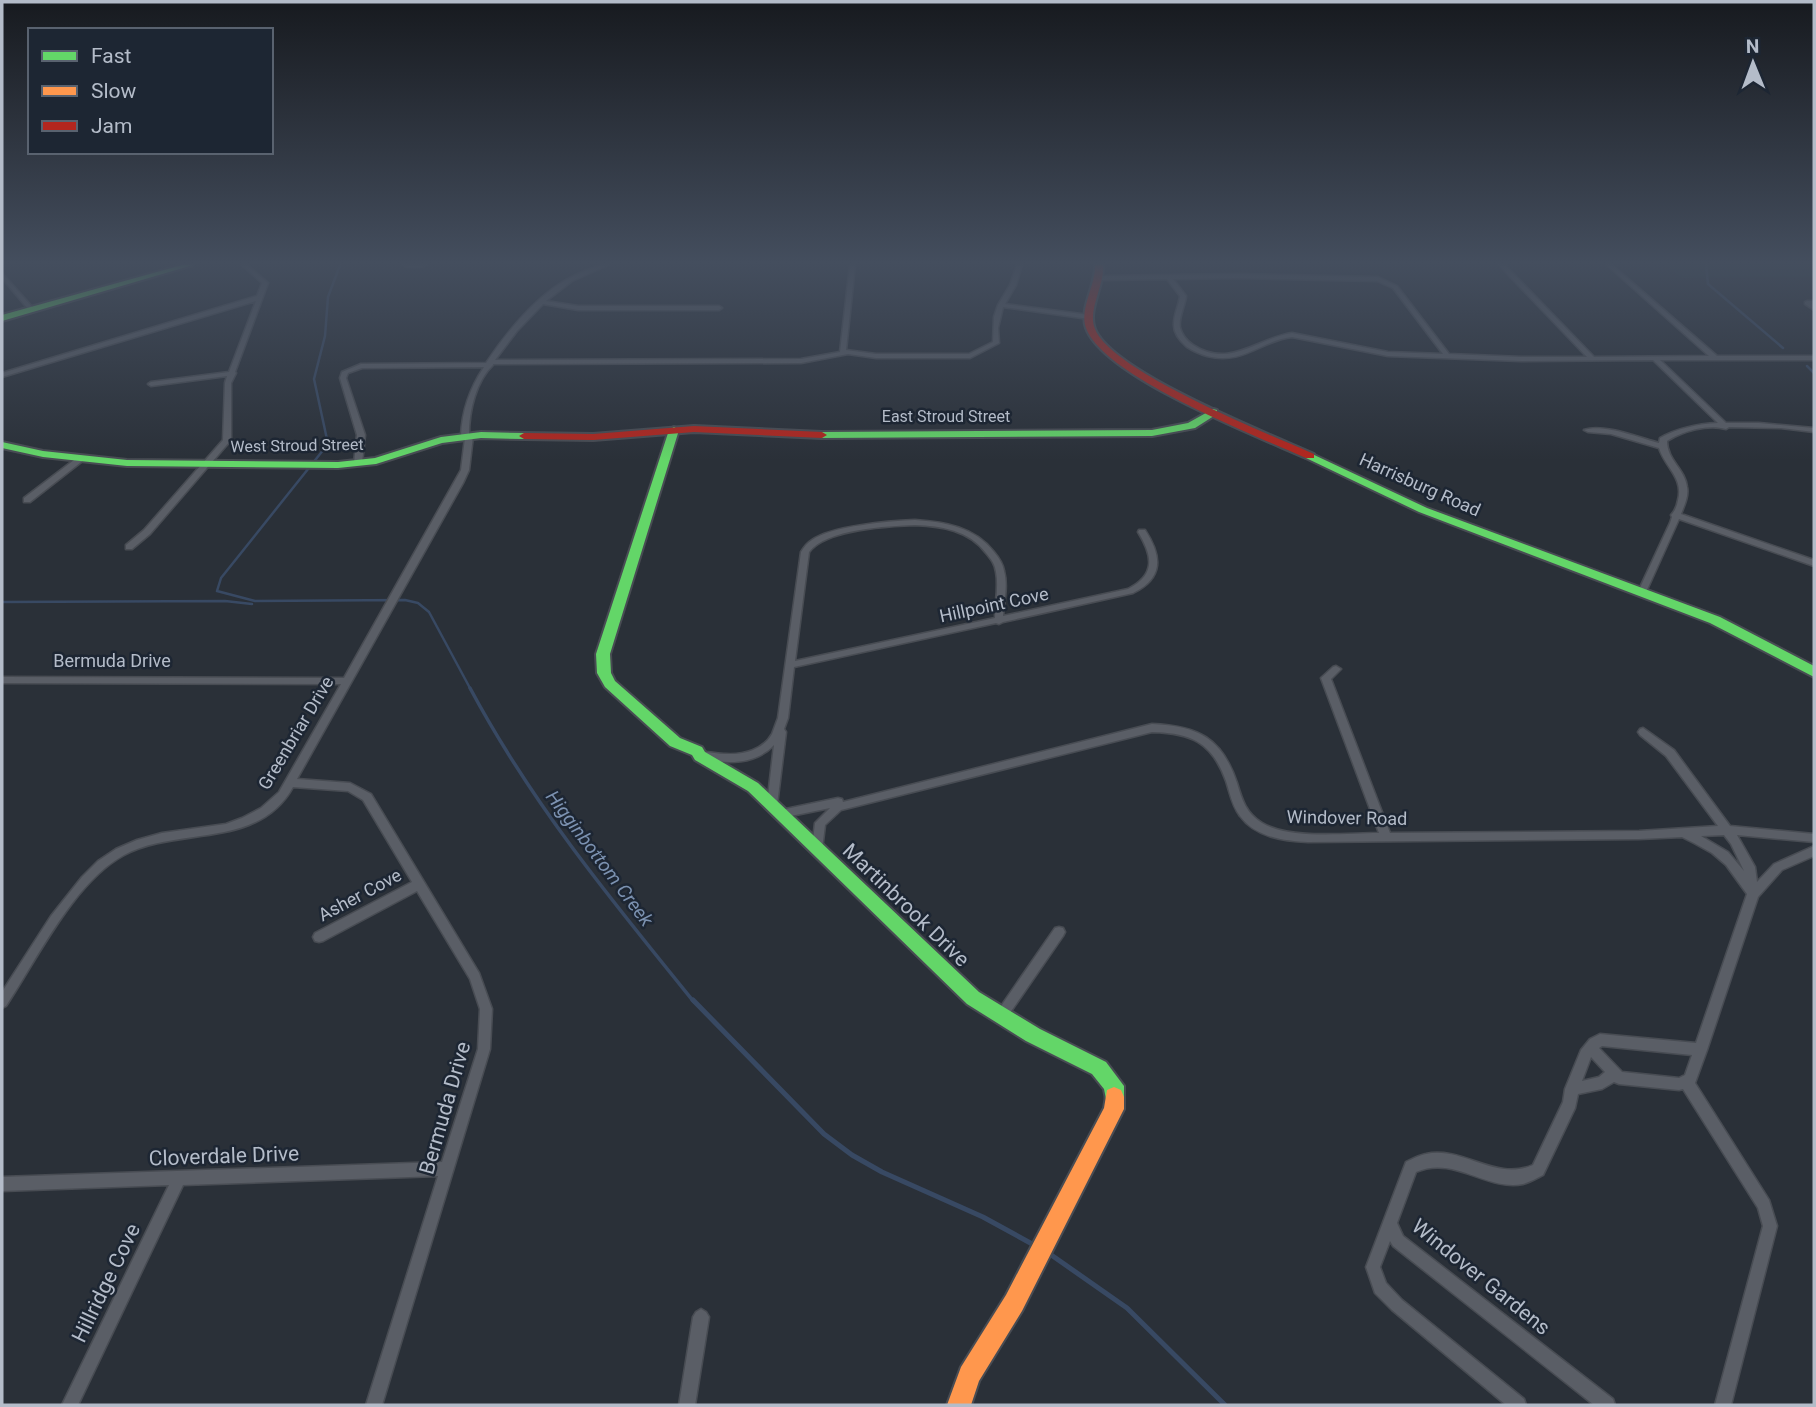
<svg xmlns="http://www.w3.org/2000/svg" width="1816" height="1407" font-family="Roboto,sans-serif">
<style>
.green{fill:#273a3e}
.lines{fill:none;stroke-linecap:round;stroke-linejoin:round}
.stream-far2{stroke:#384963;stroke-width:2.5}
.stream-far1{stroke:#384963;stroke-width:3.5}
.stream{stroke:#384963;stroke-width:5}
.street-casing{stroke:#484c53;stroke-width:3}
.fast-casing{stroke:#484c53;stroke-width:4}
.slow-casing{stroke:#484c53;stroke-width:4}
.jam-casing{stroke:#484c53;stroke-width:4}
.street{fill:#5a5e66;fill-rule:evenodd}
.fast{fill:#63d668;fill-rule:evenodd}
.slow{fill:#ff974d;fill-rule:evenodd}
.jam{fill:#b3261e;fill-rule:evenodd}
.labels{text-anchor:middle;stroke-width:5;stroke-linejoin:round;paint-order:stroke}
.far-street-label{font-size:16px;fill:#b4bcc9;stroke:#1d2633}
.street-label{font-size:18px;fill:#b4bcc9;stroke:#1d2633}
.water-label{font-size:19px;font-style:italic;fill:#7c92b1;stroke:#1d2633}
.near-street-label{font-size:21px;fill:#b4bcc9;stroke:#1d2633}
</style>
<rect width="100%" height="100%" fill="#2a3038"/>
<!-- green -->
<path class="green" d="M1666 265H1814V277L1682 278Z"/>
<g class="lines">
<!-- stream-far2 -->
<path class="stream-far2" d="M340 265 328 297 325 336 314 379 328 444 221 578 217 591 255 601 405 600 418 603 429 612 471 690
M1706 265 1708 284 1783 348
M1807 366 1814 373
M2 602 225 601 252 604"/>
<!-- stream-far1 -->
<path class="stream-far1" d="M470 688C532 804 612 901 694 1002"/>
<!-- stream -->
<path class="stream" d="M693 1000 824 1134 852 1155 882 1172 983 1217 1034 1245
M1047 1252 1127 1308 1225 1405"/>
<defs>
<path id="street" d="M242 265H247L268 283 235 372 236 373 231 383V440L150 534 132 549H126V545L144 530 223 440 225 383 227 376 151 386 148 384 151 382 229 372 256 301 2 377V373L257 296 262 283Z
M403 265H426C421 268 408 268 403 265Z
M601 265H608L572 281 546 301 578 306H719L722 308 719 310H578L543 304 517 331 495 360 801 359 840 352 850 265H855L846 350 876 354H969L993 342 994 317 998 305 1010 285 1017 265H1022L1016 285 1005 304 1089 315 1092 317 1089 319 1003 307 998 328 999 343 970 358H876L848 354 801 363 493 364V365C476 381 469 411 469 434L473 436 469 470 463 483 297 779 350 783 371 794 479 973 492 1009 490 1049 382 1405H366L438 1176 183 1185 78 1405H62L169 1185 2 1191V1177L442 1162 478 1049 480 1009 470 979 417 891 323 941 319 942 315 941 313 937 315 933 412 882 363 800 348 791 293 787C258 850 178 826 124 855 74 882 37 959 6 1006L2 1008V992L51 916 82 877 98 861 116 849 137 840 162 833 226 824 242 818 261 808 279 792 341 684 2 683V677L344 678 461 470 465 438 461 436C462 410 470 388 484 367L362 368 348 373 346 378 365 435 362 463 358 465 354 463 357 435 340 378 342 372 361 364 486 363C507 332 533 299 566 280 577 274 589 269 601 265Z
M1499 265H1505L1594 357 1709 356 1607 265H1612L1717 356H1814V360H1660L1726 423H1759L1814 428V432L1781 428 1729 427 1726 429C1707 424 1683 431 1667 441 1667 460 1685 469 1687 487 1689 496 1684 506 1681 514L1814 560V566L1679 519 1646 592 1642 595 1639 594 1638 592 1670 523 1672 517 1671 515C1675 511 1677 506 1678 500 1684 478 1665 467 1659 448L1611 434 1588 432 1584 430C1603 423 1640 438 1659 443L1660 438C1678 428 1698 424 1718 423L1653 360 1521 361 1388 356 1292 337C1259 341 1244 365 1207 356 1200 354 1193 351 1187 347 1180 341 1173 332 1174 323 1174 314 1179 305 1180 296L1167 279 1101 280 1098 278 1101 276 1239 274 1378 277 1397 286 1449 354 1521 357H1587ZM1239 278 1377 281 1393 288 1443 354 1388 352 1292 333C1257 338 1230 369 1193 345 1187 341 1182 335 1180 328 1178 318 1185 306 1186 296L1173 279Z
M2 273 33 308V310H29L2 278Z
M1807 301H1814V310L1805 304V302Z
M78 457H81L85 459 30 502H24V498Z
M915 520C945 522 975 527 994 552 999 558 1003 564 1004 571 1008 586 1004 601 1003 616L1128 589C1156 575 1153 556 1138 532L1139 530H1145C1162 556 1164 578 1133 593L1003 622 999 624 996 623 794 667 788 718 784 729 786 732 777 805 776 808 772 809 768 808 767 805 774 745C756 764 727 765 703 758L702 755 703 752C711 752 718 754 726 754 743 755 763 750 772 734 774 729 776 723 778 718L801 552C804 547 807 543 812 540 831 526 890 521 915 520ZM915 525C941 526 969 530 986 553 991 559 995 564 996 572 999 587 995 603 995 618L795 661 809 552C826 529 888 526 915 525Z
M1336 666 1341 669 1331 679 1390 833 1639 831 1718 826 1666 756 1640 735 1638 732 1640 729 1643 728 1674 750 1730 826 1814 834V842L1737 835 1755 867 1757 882 1774 864 1814 846V856L1782 870 1758 897 1707 1050 1695 1083 1769 1200 1777 1226 1731 1405H1715L1763 1226 1758 1208 1683 1089 1679 1090 1619 1084 1614 1082 1602 1089 1578 1094 1575 1108 1543 1175C1537 1178 1530 1182 1523 1184 1486 1191 1454 1155 1416 1172L1397 1223 1403 1236 1613 1399 1615 1405H1594L1393 1246 1390 1241 1380 1267 1386 1283 1402 1300 1524 1399 1526 1405H1506L1392 1310 1375 1293 1366 1267 1406 1162C1412 1159 1420 1155 1426 1154 1463 1146 1496 1182 1533 1165L1563 1102 1565 1089 1581 1050 1590 1039 1600 1034 1696 1043 1747 894 1726 865 1712 853 1694 843 1682 837 1639 839 1308 842C1284 841 1255 837 1240 816 1232 806 1230 793 1226 781 1212 742 1191 733 1152 732L841 810 825 825 822 849 821 852 817 853 813 852 812 849 815 823 830 808 781 818 777 817 776 814 777 811 781 810 838 798 842 799 843 802 1152 724C1198 726 1222 738 1237 783 1242 800 1246 813 1262 823 1290 840 1347 833 1379 833L1321 678 1333 667ZM1724 835 1731 844 1744 871 1728 852 1701 836ZM1602 1046 1692 1055 1685 1075 1679 1078 1622 1072 1599 1048ZM1591 1057 1605 1072 1599 1077 1582 1081Z
M1059 927 1063 928 1065 932 1063 936 1005 1020 1001 1022 997 1020 995 1016 997 1012 1055 928Z
M701 1309 706 1312 709 1317 695 1405H679L693 1317 696 1312Z"/>
<path id="fast" d="M182 265H193L2 321V315Z
M1213 409 1217 410V414L1195 428 1152 436 822 438 817 435 822 432 1152 430 1188 423Z
M674 427 679 430 610 654 611 673 615 681 680 738 702 747 705 752 758 783 979 992 1040 1029 1106 1062 1124 1086V1097L1121 1104 1114 1107 1107 1104 1104 1089 1092 1074 1026 1041 967 1004 748 791 695 760 692 755 670 746 605 687 597 673 596 654 669 430Z
M481 432 524 433 529 436 524 439 481 438 442 443 376 464 338 468 127 466 43 457 2 448V442L43 451 127 460 338 462 375 458 441 437Z
M1310 453 1427 508 1720 617 1814 666V677L1710 623 1419 512 1306 458 1305 456Z"/>
<path id="slow" d="M1114 1087 1121 1090 1124 1097V1109L1022 1311 979 1381 971 1405H947L961 1367 1006 1295 1104 1108 1107 1090Z"/>
<path id="jam" d="M1095 265H1103C1105 285 1087 310 1095 329 1112 372 1269 434 1314 454V458H1306C1257 436 1104 377 1086 328 1079 309 1096 285 1095 265Z
M694 426 822 432 827 435 822 438 694 432 593 440 524 439 519 436 524 433 593 434Z"/>
</defs>
<!-- street casing -->
<use href="#street" class="street-casing"/>
<!-- fast casing -->
<use href="#fast" class="fast-casing"/>
<!-- slow casing -->
<use href="#slow" class="slow-casing"/>
<!-- jam casing -->
<use href="#jam" class="jam-casing"/>
<!-- street -->
<use href="#street" class="street"/>
<!-- fast -->
<use href="#fast" class="fast"/>
<!-- slow -->
<use href="#slow" class="slow"/>
<!-- jam -->
<use href="#jam" class="jam"/>
</g>
<!-- sky -->
<linearGradient id="sky" x2="0" y2="1"><stop stop-color="#171a1f"/><stop offset="0.57" stop-color="#444e5e"/><stop offset="1" stop-color="#444e5e" stop-opacity="0"/></linearGradient>
<rect width="1816" height="461" fill="url(#sky)"/>
<g class="labels">
<!-- far-street labels -->
<g class="far-street-label">
<text x="946" y="422">East Stroud Street</text>
<text transform="translate(297 445) rotate(-1)" y="6">West Stroud Street</text>
</g>
<!-- street labels -->
<g class="street-label">
<text transform="translate(1420 485) rotate(24)" y="6">Harrisburg Road</text>
<text transform="translate(994 605) rotate(-12)" y="6">Hillpoint Cove</text>
<text x="112" y="667">Bermuda Drive</text>
<text transform="translate(296 733) rotate(-59)" y="6">Greenbriar Drive</text>
<text transform="translate(1347 818) rotate(1)" y="6">Windover Road</text>
<text transform="translate(360 895) rotate(-28)" y="6">Asher Cove</text>
</g>
<!-- water labels -->
<g class="water-label">
<text transform="translate(600 858) rotate(53)" y="7">Higginbottom Creek</text>
</g>
<!-- near-street labels -->
<g class="near-street-label">
<text transform="translate(906 905) rotate(44)" y="7">Martinbrook Drive</text>
<text transform="translate(445 1108) rotate(-74)" y="7">Bermuda Drive</text>
<text transform="translate(224 1156) rotate(-2)" y="7">Cloverdale Drive</text>
<text transform="translate(1481 1277) rotate(39)" y="7">Windover Gardens</text>
<text transform="translate(106 1283) rotate(-64)" y="7">Hillridge Cove</text>
</g>
</g>
<!-- border -->
<rect width="1816" height="1407" fill="none" stroke="#b4bcc9" stroke-width="7"/>
<!-- legend -->
<rect x="28" y="28" width="245" height="126" fill="#1d2633" stroke="#59626f" stroke-width="2"/>
<rect x="42" y="51" width="35" height="10" fill="#63d668" stroke="#59626f" stroke-width="2"/>
<text x="91" y="63" font-size="21" fill="#b4bcc9">Fast</text>
<rect x="42" y="86" width="35" height="10" fill="#ff974d" stroke="#59626f" stroke-width="2"/>
<text x="91" y="98" font-size="21" fill="#b4bcc9">Slow</text>
<rect x="42" y="121" width="35" height="10" fill="#b3261e" stroke="#59626f" stroke-width="2"/>
<text x="91" y="133" font-size="21" fill="#b4bcc9">Jam</text>
<!-- north arrow -->
<g transform="translate(1753 63) rotate(359)" stroke="#1d2633" stroke-width="5" paint-order="stroke">
<path d="M0-5L12 26L0 18L-12 26Z" fill="#b4bcc9"/>
<text y="-10" font-size="19" font-weight="bold" text-anchor="middle" fill="#b4bcc9">N</text>
</g>
</svg>
